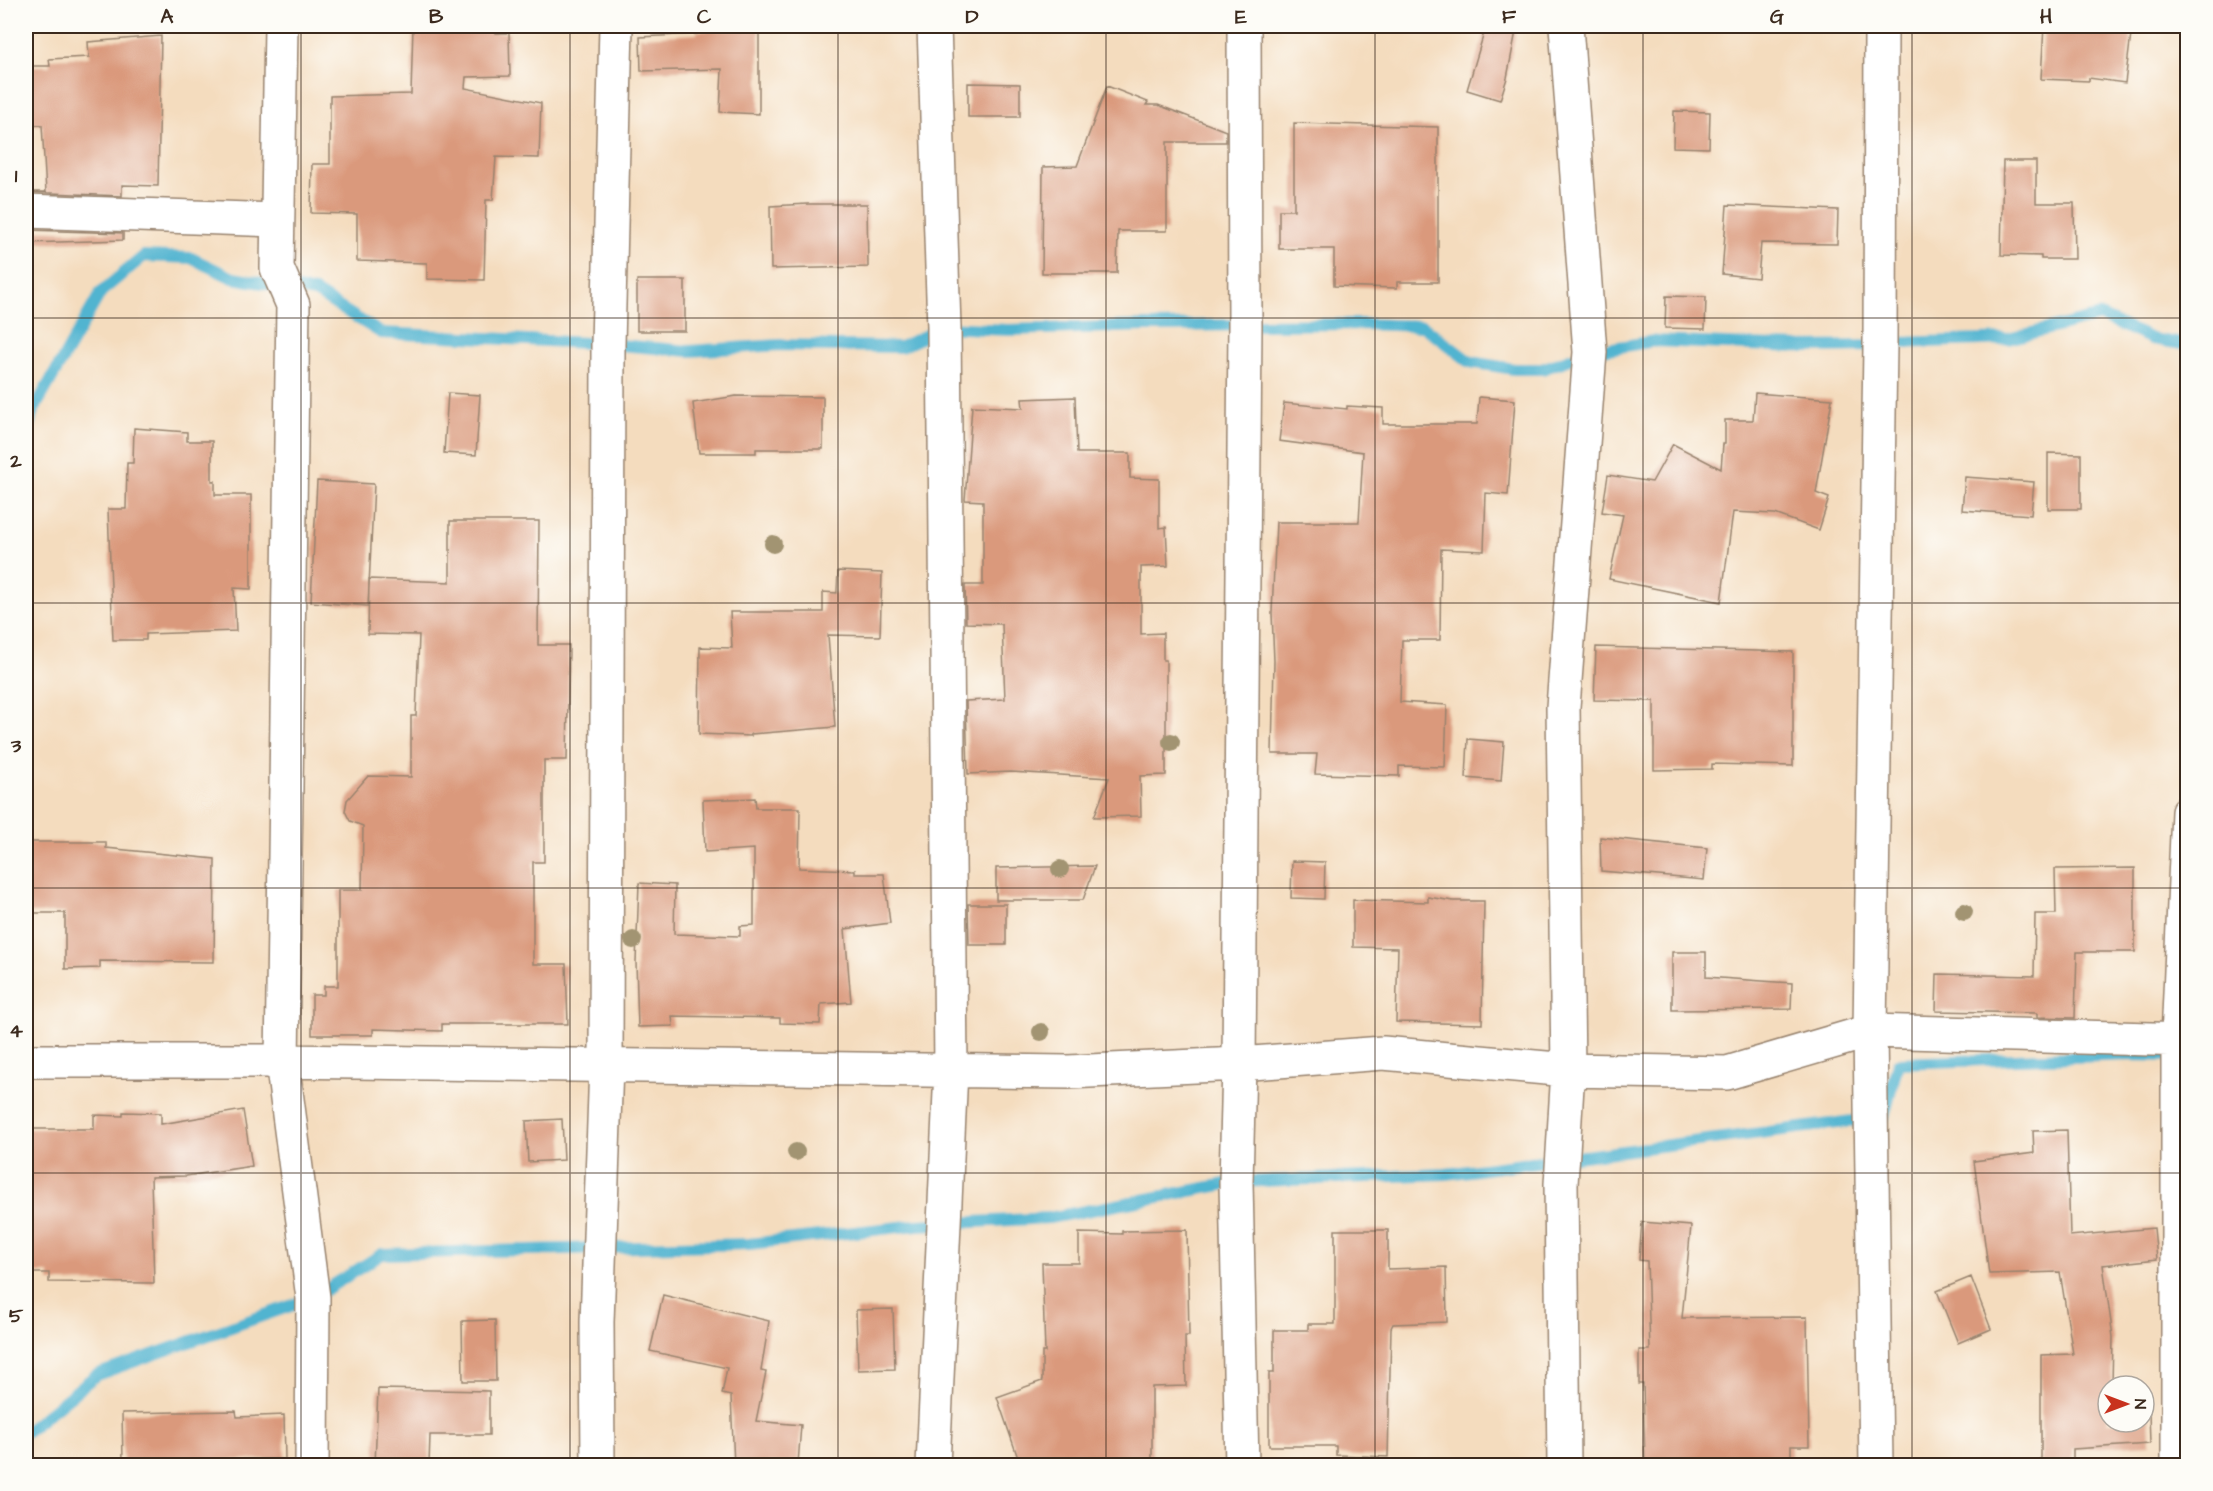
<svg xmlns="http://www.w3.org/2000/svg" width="2213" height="1491" font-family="'Architects Daughter',sans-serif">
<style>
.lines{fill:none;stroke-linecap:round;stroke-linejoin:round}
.stream{stroke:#51b4d0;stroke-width:12}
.building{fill:#da997b}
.minor-casing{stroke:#98836e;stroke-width:36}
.minor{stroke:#fff;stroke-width:33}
.tree{fill:#a29472}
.grid{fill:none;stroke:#3b2a1e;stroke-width:1.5;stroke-opacity:0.55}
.neatline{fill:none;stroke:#3b2a1e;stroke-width:2}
.grid-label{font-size:20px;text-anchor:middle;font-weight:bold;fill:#3b2a1e}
</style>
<rect width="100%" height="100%" fill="#fdfcf7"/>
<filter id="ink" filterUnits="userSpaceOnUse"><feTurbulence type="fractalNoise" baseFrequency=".0167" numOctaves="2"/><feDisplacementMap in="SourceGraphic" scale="12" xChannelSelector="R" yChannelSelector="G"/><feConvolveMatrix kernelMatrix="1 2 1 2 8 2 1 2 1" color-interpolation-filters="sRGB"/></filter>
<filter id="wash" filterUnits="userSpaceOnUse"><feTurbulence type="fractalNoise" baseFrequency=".008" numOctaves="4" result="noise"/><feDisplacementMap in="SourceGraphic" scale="24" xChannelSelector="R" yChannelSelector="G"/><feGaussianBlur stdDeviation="1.35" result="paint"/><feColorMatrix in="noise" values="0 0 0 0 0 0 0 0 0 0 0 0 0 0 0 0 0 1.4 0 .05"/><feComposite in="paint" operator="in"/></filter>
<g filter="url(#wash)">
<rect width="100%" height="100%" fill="#f4dcbe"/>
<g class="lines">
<!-- stream -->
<path class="stream" d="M26 439 32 413 101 292 144 256 191 258 233 278 315 292 381 333 608 344 689 351 780 345 901 347 944 327 1008 330 1147 326 1361 324 1423 326 1470 362 1514 369H1542L1590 352 1654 341 1799 347 1880 346 1899 343 2008 339 2100 316 2152 339 2188 345
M26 1432 96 1375 313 1298 382 1254 749 1244 917 1225 1049 1218 1236 1182 1446 1174 1884 1117 1898 1063 2131 1055 2177 1056"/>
</g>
<g id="blocks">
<!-- building -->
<path class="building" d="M413 26H496V33H509L510 76 466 77 465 88 541 103 539 158 496 157 493 200H486L484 280 427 279V263L357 261V214L311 213 312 164H330V96L411 94Z
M1486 26H1517L1507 78 1500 100 1467 90Z
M2044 26H2132L2125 83 2089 78V81L2041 79Z
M759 29V114L720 112 722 69 641 71 640 37 697 34V31Z
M161 36 158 186 122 185V196L27 192H46L42 125 26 126V66H50L49 59 89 57 88 42Z
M968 83 1020 84V117H968Z
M1107 86 1148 102 1146 105H1158L1226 131V142H1167V231H1118L1117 273H1042L1043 167 1077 166Z
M1674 111 1710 112 1709 148 1673 147Z
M1294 123 1438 127V282H1397V288L1334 286V249H1279V210H1294Z
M2003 161H2036V203H2074L2075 259H2041V256L2001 255Z
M808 204H867L868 267 771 269 770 206Z
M1727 205 1838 210 1837 244 1761 243 1758 278 1722 274Z
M27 230 123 233V240L27 243Z
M637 280H685V331H637Z
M1666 296 1706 297 1705 329 1665 328Z
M448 393 480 395 476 455 444 453Z
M1755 393 1832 399 1816 493 1829 498 1819 530 1775 514 1733 512 1721 602 1609 579 1623 515 1602 512 1608 475 1652 482 1673 444 1721 469 1723 444H1725V420H1753Z
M736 396 823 397V449H756V453H699L693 403Z
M1075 397 1077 453H1130V478L1159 479V528L1166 527 1168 566 1141 567V634L1163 633V660H1166V775L1140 776 1141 816 1094 817 1109 778 1011 772 968 774 966 701 1005 699 1002 624 966 623 965 585H983V501L965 500 972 406 1023 408 1022 399Z
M1479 397 1515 400 1508 495 1486 493 1484 551 1441 549 1440 640H1402L1400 702 1447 705 1445 767 1399 766V776L1315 774 1317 754H1272L1274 661 1272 613 1276 522H1359L1363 452 1279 441 1284 403 1347 409V406L1383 408V424H1477Z
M134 428 187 432V441H212V481H215V495H251V589L234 588 236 631 146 634V640H113L108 509H126L127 463H133Z
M2048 453 2081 454V509H2048Z
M1965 477 2034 482 2031 515 1962 510Z
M317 481 374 484 368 606 311 602Z
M450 521H539L538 645H569L567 760H544V862H533V964H566L568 1024H442V1031L373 1029V1035H312V995H324V986H338V890H362L363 826 350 821 345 811 347 800 368 776 411 777V716H416L419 635 368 634 369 579 450 582Z
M838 571 882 573 880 636 828 635 835 727 751 734V736L699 734 700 647 732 648 730 612H823V592L837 593Z
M1596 647 1793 652V766L1712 764V769L1654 770V701L1594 700Z
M1468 739 1504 742 1501 781 1466 778Z
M755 798 756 808H800L799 868 855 870V874H884L890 923 845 929 851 1002 821 1004 820 1024 780 1023V1018L672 1016 673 1026 638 1027 636 962 639 883 675 885 674 934 740 936V926L754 925V849L705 852 703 800Z
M1600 837 1707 848 1704 880 1601 871Z
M26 842H106V848L215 859 214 962 100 961V968L65 969V913H26Z
M1292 861 1325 862 1324 899 1291 898Z
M1095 866 1083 900H996V868Z
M2135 868V952H2077L2075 1018 2037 1017V1013L1936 1011 1937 974 2034 976 2035 914H2056L2055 869Z
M1428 897 1453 901H1484L1482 1024 1396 1022 1398 948 1353 947V900L1428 902Z
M968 904H1006V945H969Z
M1672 952H1706V977L1792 983 1791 1009 1672 1010Z
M243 1110 252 1166 186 1176 151 1177 154 1283 49 1282V1273H26V1129H94V1115L123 1116V1112L161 1113V1124Z
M562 1119 564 1160 528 1162 526 1121Z
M2067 1130 2070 1236 2154 1228 2157 1259 2103 1265 2113 1337 2112 1386H2108V1422H2144V1412H2149L2150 1444 2073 1449V1466H2041V1355L2073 1354 2060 1272 1989 1274 1974 1161 2034 1153 2033 1131Z
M1642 1222 1691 1226 1682 1318 1807 1317 1809 1446H1791V1466H1645L1643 1384H1639V1350H1650L1647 1261 1639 1260Z
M1187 1230 1189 1336H1185L1186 1386 1152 1387V1466H1091V1459L1019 1461 997 1397 1042 1381V1352H1045L1042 1263H1079V1233L1122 1234V1231Z
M1335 1230H1388V1269L1446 1267 1447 1322 1393 1324 1391 1328 1388 1457 1336 1455V1446H1269V1373H1274V1330H1308V1324H1335Z
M1971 1277 1991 1329 1958 1343 1937 1291Z
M663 1295 769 1321 761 1371 766 1372 756 1421 801 1425 798 1464 768 1462V1466H734L731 1396 722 1394 727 1368 650 1351Z
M893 1309 895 1369 858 1370 856 1310Z
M495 1320 496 1381H463L462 1321Z
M378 1389 489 1391V1435H430L429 1465H375Z
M236 1411 237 1417 284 1415 285 1459 123 1461 122 1413Z"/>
</g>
</g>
<g filter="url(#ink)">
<use href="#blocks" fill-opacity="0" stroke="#98836e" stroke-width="1.5"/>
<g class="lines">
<defs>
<path id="minor" d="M281 26 277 268 293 305 282 1061 313 1298 312 1466
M26 211 277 220
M26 1061H282L1068 1072 1239 1064 1383 1053 1568 1070 1727 1073 1870 1031 2188 1040
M598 1466 597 1322 606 1065 608 344 616 26
M933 1466 951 1070 944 327 934 26
M1242 1466 1236 1182 1239 1064 1245 325 1244 26
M1564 1466 1561 1184 1568 1070 1563 707 1590 352 1566 26
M1876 1466 1870 1031 1880 346 1881 26
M2178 1466V1039L2188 812"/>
</defs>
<!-- minor casing -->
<use href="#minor" class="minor-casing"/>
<!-- minor -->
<use href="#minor" class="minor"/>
</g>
<!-- trees -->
<g class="tree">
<circle cx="773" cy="544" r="9"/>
<circle cx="1171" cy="742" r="9"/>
<circle cx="1060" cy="869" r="9"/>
<circle cx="1964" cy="912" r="9"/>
<circle cx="633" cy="940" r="9"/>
<circle cx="1041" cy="1032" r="9"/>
<circle cx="796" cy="1152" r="9"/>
</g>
</g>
<!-- grid -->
<path class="grid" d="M301 26V1466M570 26V1466M838 26V1466M1106 26V1466M1375 26V1466M1643 26V1466M1912 26V1466M26 318H2188M26 603H2188M26 888H2188M26 1173H2188"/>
<!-- margin -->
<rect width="2213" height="1491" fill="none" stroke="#fdfcf7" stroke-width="66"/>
<!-- north arrow -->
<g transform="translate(2126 1404) rotate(90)"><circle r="28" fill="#fdfcf7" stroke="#afa8a0" stroke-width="1.5"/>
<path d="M0-4.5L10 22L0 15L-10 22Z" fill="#c8321e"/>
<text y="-9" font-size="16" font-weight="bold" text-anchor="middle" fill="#3b2a1e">N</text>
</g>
<rect x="33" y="33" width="2147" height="1425" class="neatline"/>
<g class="grid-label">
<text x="167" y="23">A</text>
<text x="436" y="23">B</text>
<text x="704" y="23">C</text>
<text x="972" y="23">D</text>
<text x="1241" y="23">E</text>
<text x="1509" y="23">F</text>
<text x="1777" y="23">G</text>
<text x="2046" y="23">H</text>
<text x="16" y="182">1</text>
<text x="16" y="467">2</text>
<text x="16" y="752">3</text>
<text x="16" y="1037">4</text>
<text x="16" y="1322">5</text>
</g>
</svg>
